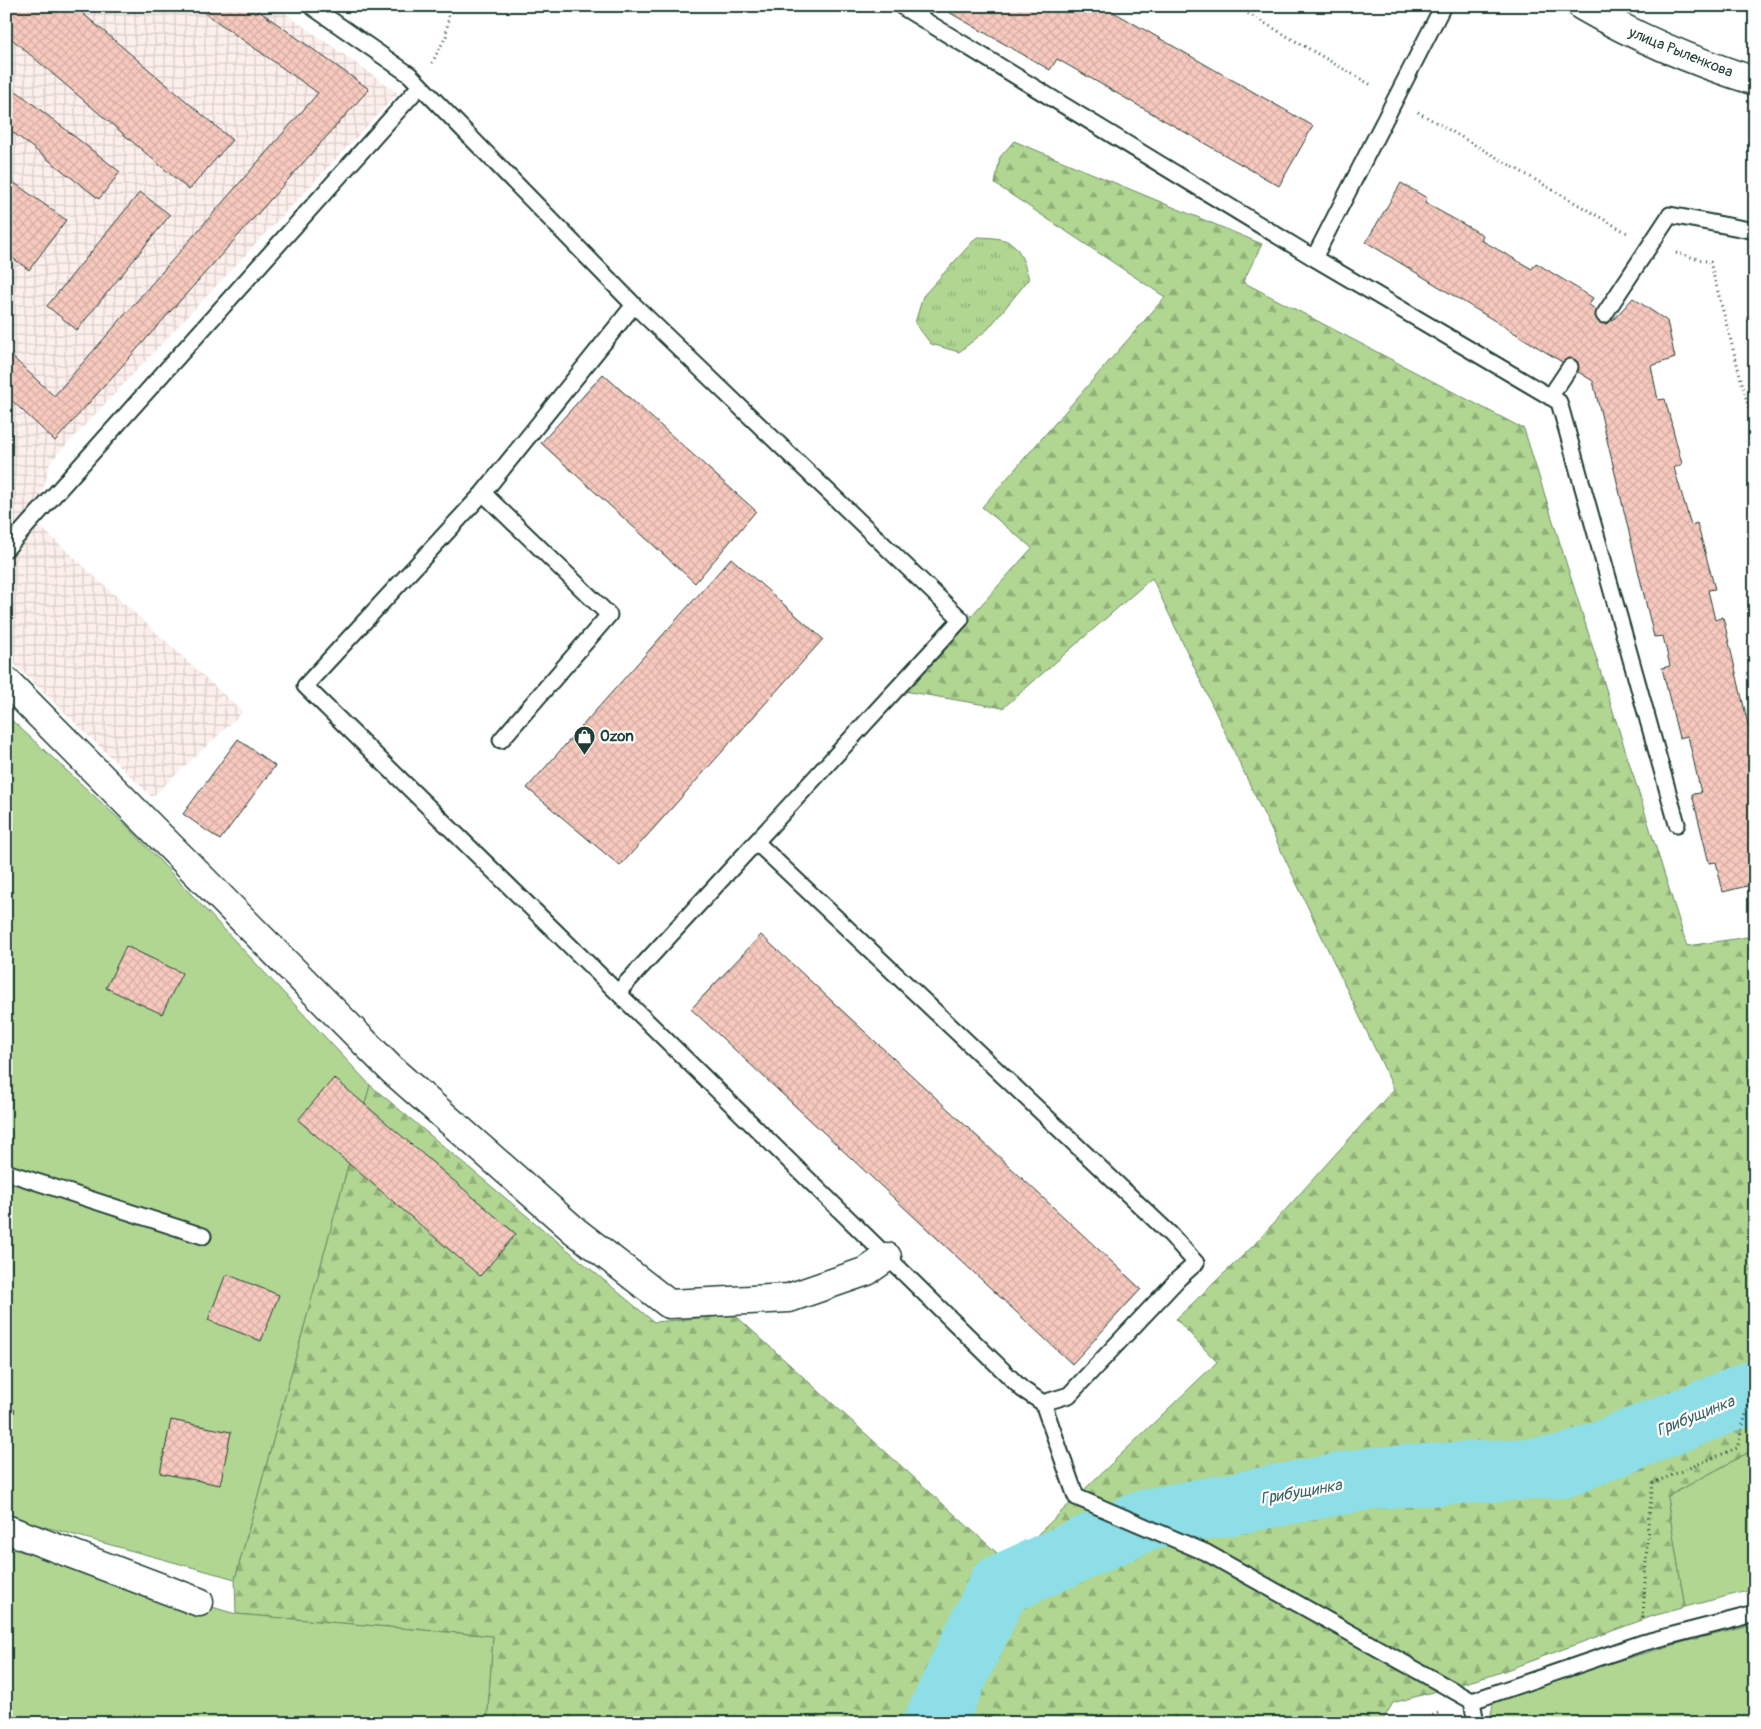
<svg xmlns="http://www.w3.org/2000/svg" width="1761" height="1729" font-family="Pangolin,sans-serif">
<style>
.industrial{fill:url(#industrial-grid)}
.grass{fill:url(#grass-tufts);stroke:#688a63}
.forest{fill:url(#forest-firs);stroke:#688a63}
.garden{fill:#b0d692;stroke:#688a63}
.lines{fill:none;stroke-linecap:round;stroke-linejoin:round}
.river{stroke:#8ddee7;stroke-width:62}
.building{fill:url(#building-cross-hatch);stroke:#1f3d34}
.lane-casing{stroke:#1f3d34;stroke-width:19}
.street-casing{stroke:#1f3d34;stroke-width:31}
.secondary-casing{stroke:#1f3d34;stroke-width:31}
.path{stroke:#1f3d34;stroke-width:3;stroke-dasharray:1 4;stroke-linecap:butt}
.lane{stroke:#fff;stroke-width:15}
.street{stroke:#fff;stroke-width:28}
.secondary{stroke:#fff;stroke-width:28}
.labels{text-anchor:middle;stroke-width:4.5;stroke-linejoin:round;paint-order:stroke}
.street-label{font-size:15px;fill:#1f3d34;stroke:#fff}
.poi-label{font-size:15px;font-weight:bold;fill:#1f3d34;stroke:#fff;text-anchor:start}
.water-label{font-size:16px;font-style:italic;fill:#3a6561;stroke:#fff}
</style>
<defs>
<pattern id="industrial-grid" width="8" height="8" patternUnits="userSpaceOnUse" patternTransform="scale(1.25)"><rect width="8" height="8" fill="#fdefec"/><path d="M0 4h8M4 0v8" fill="none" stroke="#d8cecb"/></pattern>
<pattern id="grass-tufts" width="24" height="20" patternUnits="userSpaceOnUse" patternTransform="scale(1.25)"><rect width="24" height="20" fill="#b0d692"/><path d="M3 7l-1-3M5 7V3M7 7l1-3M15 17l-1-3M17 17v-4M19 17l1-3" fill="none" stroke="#8faf78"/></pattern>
<pattern id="forest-firs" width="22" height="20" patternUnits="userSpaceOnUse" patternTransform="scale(1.25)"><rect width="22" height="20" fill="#b0d692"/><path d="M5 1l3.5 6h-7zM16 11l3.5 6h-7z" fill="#8faf78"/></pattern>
<pattern id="building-cross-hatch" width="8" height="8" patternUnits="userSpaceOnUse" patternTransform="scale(1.25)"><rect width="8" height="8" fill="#f8c9be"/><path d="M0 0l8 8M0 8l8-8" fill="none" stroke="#d4aea4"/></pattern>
</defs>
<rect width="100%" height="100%" fill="#fff"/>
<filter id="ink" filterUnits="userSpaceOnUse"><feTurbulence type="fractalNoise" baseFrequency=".02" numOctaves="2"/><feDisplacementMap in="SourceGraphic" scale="10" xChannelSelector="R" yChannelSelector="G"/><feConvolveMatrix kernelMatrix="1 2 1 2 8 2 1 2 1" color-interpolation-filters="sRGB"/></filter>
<g filter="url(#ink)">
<!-- industrial -->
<path class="industrial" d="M6 6H275L398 93 51 461 34 521 243 712 152 797 6 656Z"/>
<!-- grass -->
<path class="grass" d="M977 237C1016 238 1018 243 1029 279L988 329 959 352 931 344 915 323 923 296Z"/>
<!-- forest -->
<path class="forest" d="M1014 141 1262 244 1243 282 1524 429 1687 946 1755 936V1449L1667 1497 1685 1607 1653 1616 1493 1675 1393 1703 1381 1723H487L493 1636 236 1614 235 1579 370 1085 654 1322 735 1315 1008 1563 1217 1362 1176 1319 1253 1246 1394 1089 1152 578 1003 708 904 691 1032 548 982 507 1165 297 995 184 1000 157Z"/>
<!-- garden -->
<path class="garden" d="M6 715 129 828 370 1085 235 1579 38 1525 6 1513Z
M1755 1449V1589L1685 1607 1667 1497Z
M6 1547 236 1614 493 1636 487 1723H6Z
M1755 1625V1723H1493L1490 1718 1495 1696 1691 1640Z"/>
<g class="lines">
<!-- river -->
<path class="river" d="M934 1723 999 1586 1146 1520 1372 1478 1562 1467 1755 1391"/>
</g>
<!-- building -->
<path class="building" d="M13 6H74L232 140 189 190 6 34V15Z
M195 6H252L369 89 55 441 6 395V351L54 396 318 93Z
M938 6H1076L1084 11 1087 6H1103L1313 126 1279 186 1057 59 1050 70Z
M6 83 120 172 99 199 6 127Z
M6 177 66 220 29 270 6 253Z
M1401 183 1427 198 1425 203 1483 235 1481 240 1532 269 1536 263 1593 298 1589 305 1613 320 1633 298 1667 321 1675 358 1651 366 1658 400 1665 399 1682 464 1674 468 1691 525 1697 523 1715 589 1708 590 1715 620 1723 617 1755 754V884L1723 892 1716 862 1709 863 1692 794 1701 793 1688 736 1679 738 1662 668 1670 666 1663 636 1654 637 1593 381 1366 242Z
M140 192 170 215 77 330 47 306Z
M603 374 756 511 695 583 541 443Z
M731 558 823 639 620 866 527 788Z
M238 739 275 766 220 840 183 814Z
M761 935 1141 1289 1072 1364 691 1009Z
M126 946 182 973 162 1014 106 988Z
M334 1078 516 1234 480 1276 298 1120Z
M226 1274 279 1295 261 1341 208 1320Z
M6 1406 15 1410 6 1431Z
M171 1420 231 1432 220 1485 160 1473Z"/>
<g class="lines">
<defs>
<path id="lane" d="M311 6 410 75 634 305 483 493 609 615 501 740
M901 6 1314 258 1443 6
M1314 258 1559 402 1677 824
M1604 315 1670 215 1755 231
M1550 397 1570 367
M483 493 305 686 1022 1389 1043 1403 1069 1395 1178 1279 1196 1263 1170 1234 756 842
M6 549 420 86
M618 992 961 619 634 305
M6 1172 203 1236
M1043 1403 1076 1497 1207 1553 1472 1701
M1476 1723 1472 1701 1642 1643 1755 1614"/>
<path id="street" d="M6 681 391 1069 575 1231 669 1304 789 1298 867 1271 887 1257
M6 1529 199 1602"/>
<path id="secondary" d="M1582 6C1637 38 1694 62 1755 81"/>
</defs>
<!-- lane casing -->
<use href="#lane" class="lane-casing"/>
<!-- street casing -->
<use href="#street" class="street-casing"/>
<!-- secondary casing -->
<use href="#secondary" class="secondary-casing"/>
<!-- path -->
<path class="path" d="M1235 6 1373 86
M432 63 446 36 450 6
M1418 112 1629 234
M1676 253 1710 262 1755 432
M1643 1618 1648 1525 1653 1483 1737 1448 1749 1402 1755 1395
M1414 1723 1441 1712"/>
<!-- lane -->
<use href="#lane" class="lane"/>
<!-- street -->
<use href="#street" class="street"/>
<!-- secondary -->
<use href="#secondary" class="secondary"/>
</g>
</g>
<!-- icons -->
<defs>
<symbol id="shop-pin" viewBox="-11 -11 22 30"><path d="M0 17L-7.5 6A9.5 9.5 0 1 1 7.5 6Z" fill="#1f3d34" stroke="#fff"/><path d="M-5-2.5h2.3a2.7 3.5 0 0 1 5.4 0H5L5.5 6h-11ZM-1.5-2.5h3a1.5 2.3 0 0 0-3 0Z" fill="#fff"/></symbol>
</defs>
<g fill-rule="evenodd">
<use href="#shop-pin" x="572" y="724" width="25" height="34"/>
</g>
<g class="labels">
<!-- street labels -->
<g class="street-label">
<text transform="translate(1681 52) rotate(22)" y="5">улица Рыленкова</text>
</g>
<!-- poi labels -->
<g class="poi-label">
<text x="600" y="741">Ozon</text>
</g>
<!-- water labels -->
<g class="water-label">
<text transform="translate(1695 1415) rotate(-22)" y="6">Грибущинка</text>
<text transform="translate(1301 1491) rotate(-10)" y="6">Грибущинка</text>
</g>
</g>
<!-- margin -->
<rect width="1761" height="1729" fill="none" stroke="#fff" stroke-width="25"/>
<rect x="12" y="12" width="1736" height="1704" fill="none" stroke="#1f3d34" stroke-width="2" filter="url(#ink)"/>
</svg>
